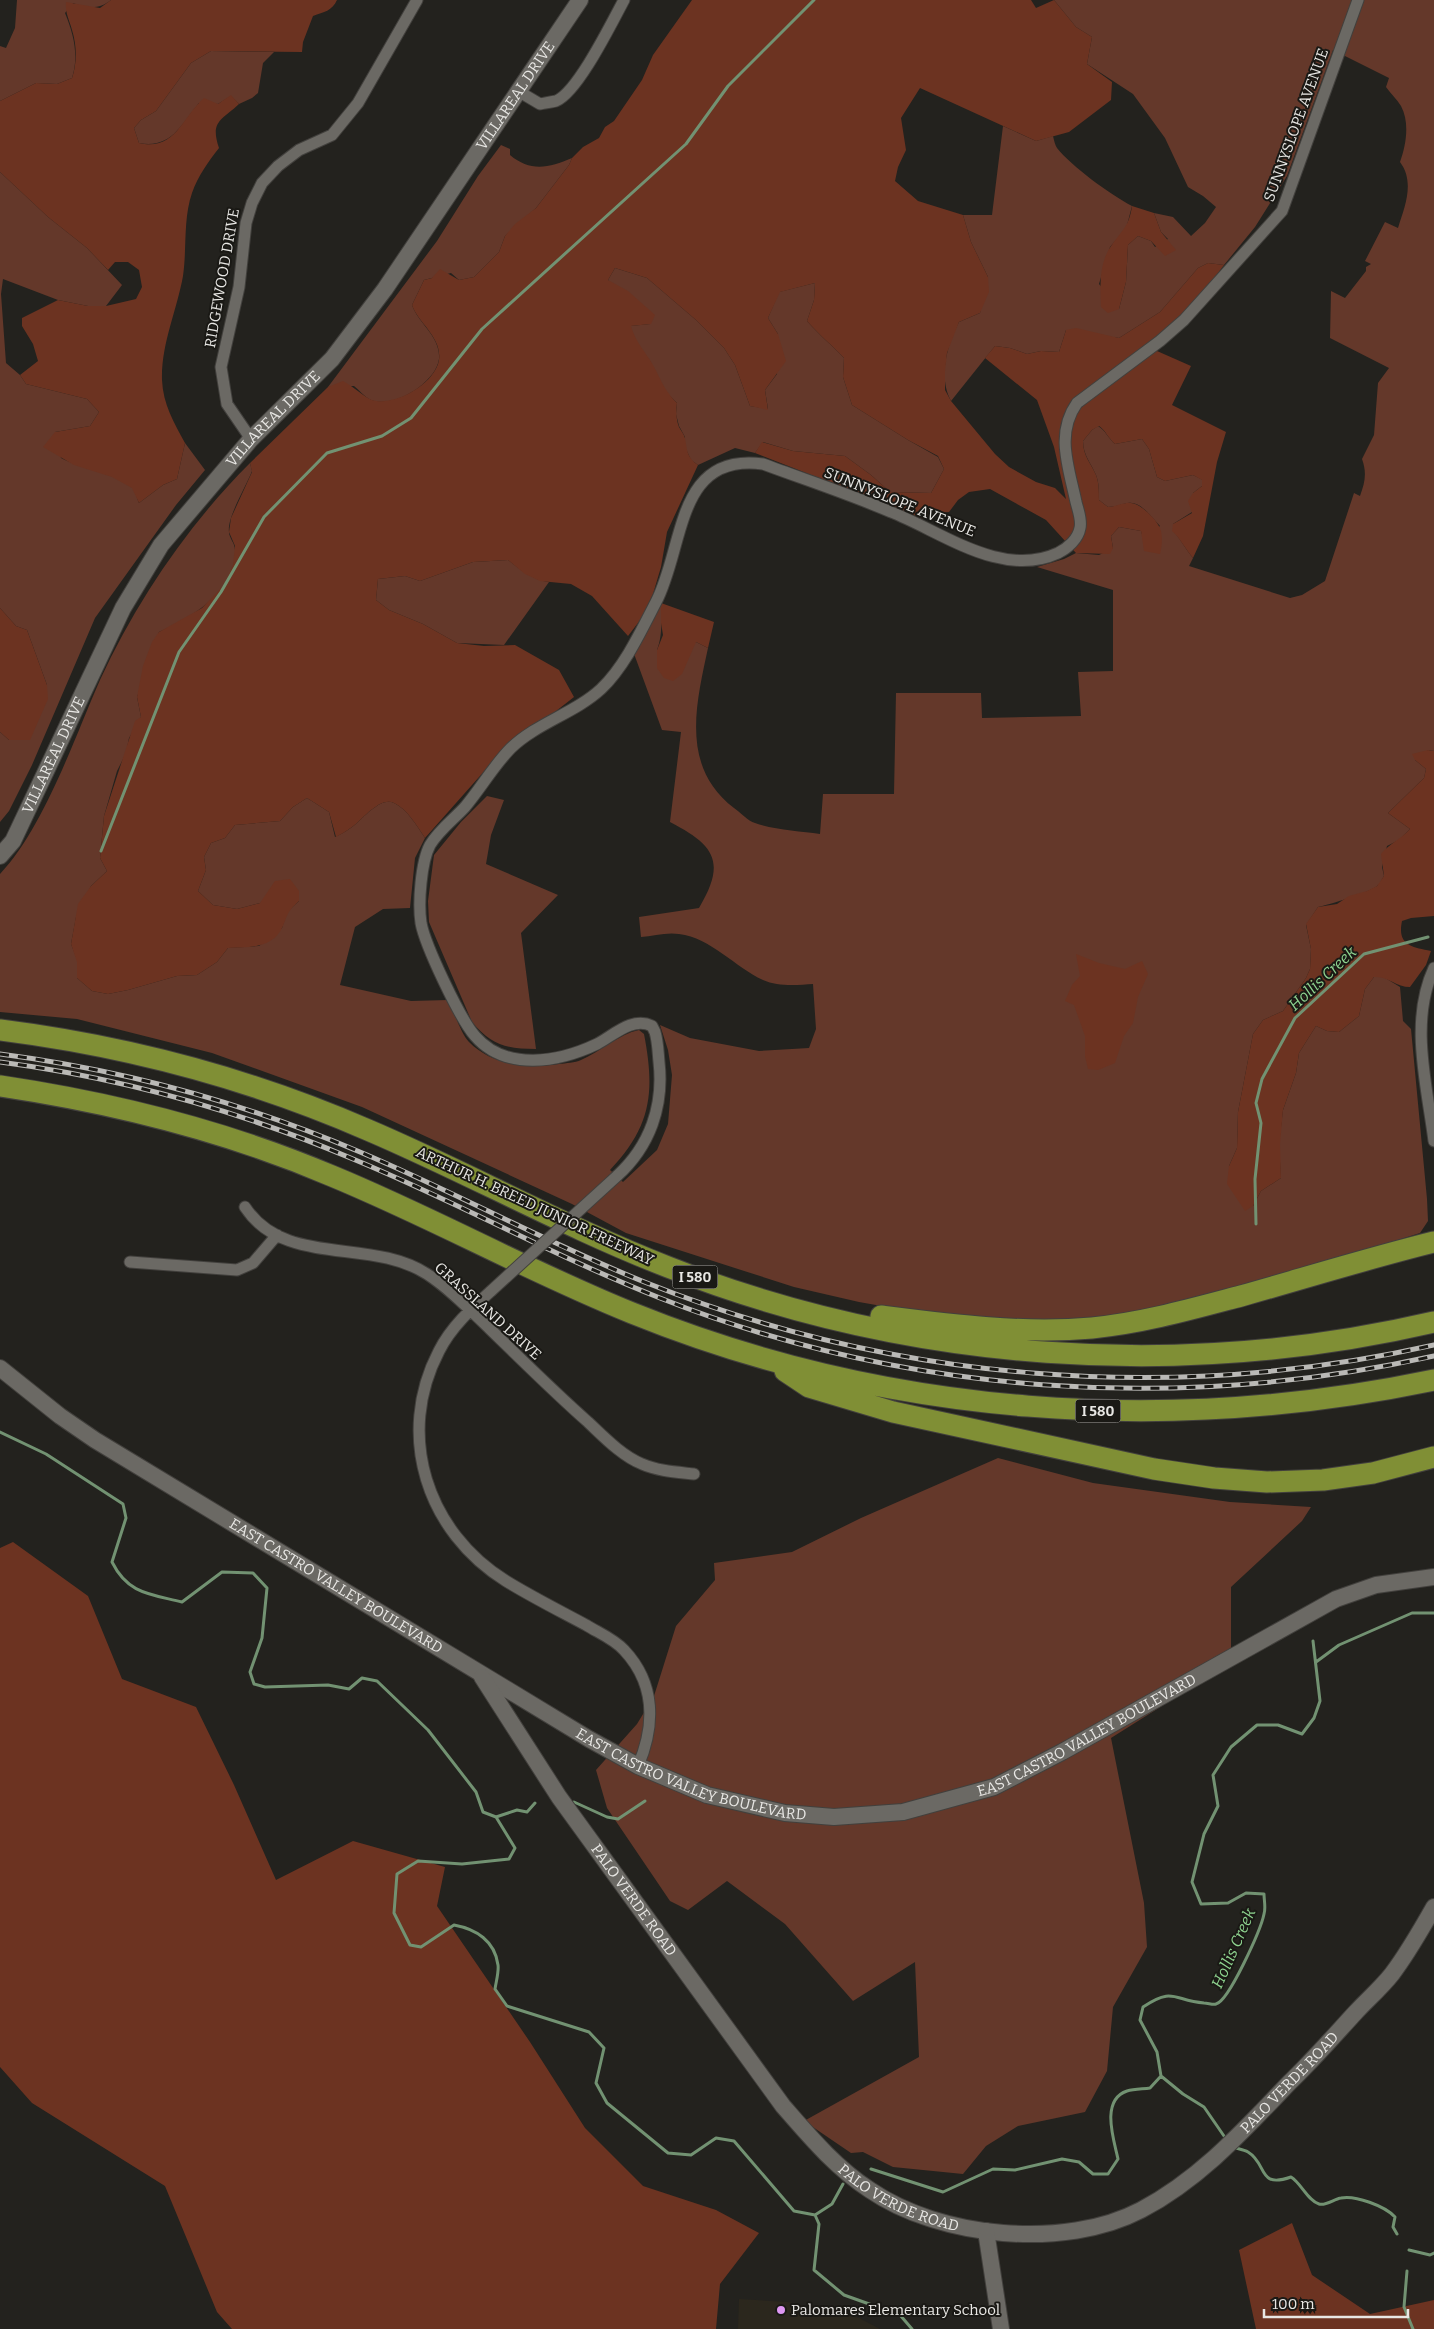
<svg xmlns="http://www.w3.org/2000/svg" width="1434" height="2329" font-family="Bitter,serif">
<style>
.built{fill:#2b271d}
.green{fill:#64382a}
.forest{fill:#6c3321}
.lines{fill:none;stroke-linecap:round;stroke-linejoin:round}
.stream{stroke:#729272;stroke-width:3}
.street-casing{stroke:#42403d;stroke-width:13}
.secondary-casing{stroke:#42403d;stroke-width:18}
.highway-casing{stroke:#42403d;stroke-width:23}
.street{stroke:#6b6964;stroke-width:11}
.secondary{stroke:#6b6964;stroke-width:16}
.highway{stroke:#808f35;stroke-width:21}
.rail-casing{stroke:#bab9b6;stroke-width:5}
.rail{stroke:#1a1915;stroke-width:3;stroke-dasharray:9;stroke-linecap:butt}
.street-bridge-casing{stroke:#42403d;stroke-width:13;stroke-linecap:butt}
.street-bridge{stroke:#6b6964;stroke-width:11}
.poi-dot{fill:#de98f2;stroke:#1a1915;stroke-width:2}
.labels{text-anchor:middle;stroke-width:4;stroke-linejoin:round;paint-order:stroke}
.shield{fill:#1a1915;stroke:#aaa9a6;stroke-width:1}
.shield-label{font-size:14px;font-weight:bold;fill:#e8e7e4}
.street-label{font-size:15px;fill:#e8e7e4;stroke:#1a1915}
.poi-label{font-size:15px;fill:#e8e7e4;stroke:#1a1915;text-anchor:start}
.water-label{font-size:16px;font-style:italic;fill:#8fd490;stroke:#1a1915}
</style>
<rect width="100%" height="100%" fill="#23221e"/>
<!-- built -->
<path class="built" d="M739 2299 788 2302 859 2318 880 2329H738Z"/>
<!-- green -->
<path class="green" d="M17 0H111C99 10 87 8 73 3L65 13C74 35 79 56 72 78L57 84 36 83 0 101V46L6 48 15 28Z
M1054 0H1434V751L1428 750 1415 760 1426 769 1424 778 1388 813 1410 829 1399 840 1387 846 1382 867 1384 876C1382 879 1380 884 1377 886 1371 892 1328 905 1318 907L1306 925 1311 949 1310 969 1306 978 1283 1011 1263 1020 1253 1034 1238 1112 1237 1148 1229 1166 1253 1206 1261 1191 1281 1178 1279 1144 1283 1110 1296 1073 1299 1053 1316 1026 1327 1031 1339 1032 1359 1016 1365 989 1374 977 1382 976 1400 987 1403 1021 1411 1029 1427 1199 1428 1221 1420 1233 1252 1286 1133 1316 1044 1324 955 1319 859 1302 794 1287 626 1233 572 1204 362 1107 212 1053 77 1019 0 1012V874C44 827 74 739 100 680 137 600 188 525 250 463L252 471C246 487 227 517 229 532 229 538 235 543 235 550 237 591 191 618 159 632L137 697 141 717 129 738 126 753 117 771 104 816 100 858 107 871 91 886 76 917 71 944 78 962 77 978 92 991 108 994 128 990 177 976 197 975 217 962 228 948 259 946 282 928 287 912 299 901 260 903 237 909 213 905 198 891 206 870 204 857 211 843 225 838 235 825 280 821 293 807 307 798 329 812 335 837C341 834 347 831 352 827 362 820 380 796 394 803 407 809 417 826 425 838L415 858 410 908 383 909 355 927 340 985 411 1001 448 1000C454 1011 461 1034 469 1042 493 1066 527 1068 559 1064 566 1063 575 1063 581 1060 600 1052 619 1034 639 1030L644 1034C655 1091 652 1126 610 1170L623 1182 657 1150 668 1124 672 1075 668 1050 660 1025 690 1038 759 1051 809 1048 816 1029 813 984C798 985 778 987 763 980 735 967 711 938 679 934 667 932 653 936 641 937L639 917 699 908C727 861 714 845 670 822L681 732 662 730 633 651 661 603C661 620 663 634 657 650L696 642 708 648C696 704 680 767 734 808 740 812 748 821 755 823 774 830 800 831 820 834L823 794H894L896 693H981L982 718 1081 716 1078 672 1113 671V590L1037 567 1064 559 1076 553 1099 555 1113 548 1111 536 1119 527 1141 531 1143 538 1160 526C1152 518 1141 501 1128 503 1121 504 1116 507 1108 507L1099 500C1099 491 1099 483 1096 475 1091 463 1083 455 1083 441L1092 430 1098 426C1106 431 1108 438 1115 444L1142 439 1149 449 1157 477 1165 481 1193 475 1203 480 1202 486 1193 493 1192 512 1173 524V531C1181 539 1185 549 1193 558L1189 566 1290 598 1302 595 1325 581 1354 493 1360 496C1365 482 1367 473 1362 459L1374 435 1378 383 1389 368 1330 338 1331 291 1345 298 1366 271V267L1371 264 1365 261 1385 222 1398 228C1405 206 1415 182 1400 162 1406 145 1410 123 1401 106 1397 99 1390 93 1386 87L1389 78 1333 50 1287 176 1255 227 1224 265 1208 263 1198 268 1160 312 1119 338 1066 330 1059 352 1041 351 1027 354 1010 348 995 346 951 401C938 377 947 345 959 322L980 313 988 277 971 242 963 215H992L1003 126 1036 141 1053 136C1054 140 1055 145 1057 148 1071 166 1111 195 1132 206L1126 229 1110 247 1099 284 1119 309 1126 282 1128 245 1138 236 1151 241 1155 247 1168 239 1161 232 1154 213 1173 217 1191 236 1205 223 1216 207 1203 196 1188 187 1165 138 1133 94 1087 64 1092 37 1076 27Z
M211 51 274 52 263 63 258 93 252 98 239 104 231 96 218 104 199 103C181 125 171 149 139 143L134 128 141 120 156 111 191 63Z
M501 145 510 149V155C530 172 549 168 572 158L569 165 536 208 505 236 499 252 474 277 459 280 451 273 424 280 412 305C418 323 441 337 439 359 436 383 391 411 369 399 364 396 359 390 354 386L328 387 437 241 478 176Z
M0 172 48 217 87 248 122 285 106 306H88L58 300 3 279 1 294 6 363 20 375 26 384 87 399 99 412 90 426 55 432 61 458C78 467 122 476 133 488 136 492 137 499 139 503L163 485 177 479 185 443 205 470 176 505 95 618 32 765 9 811 0 822V732L9 740 47 685 27 630 16 626 0 608Z
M615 268 647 278 696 320 724 348 735 365 750 406 768 409 765 390 777 374 778 334 768 318 779 292 815 283 814 300 807 321C819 335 832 345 844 358L843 377 852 405 908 440 938 457 944 469 931 493 890 492 871 475 845 456 793 451 763 442 755 453 735 448 698 465 691 460 685 447V437L679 426 676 414 677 403 665 391 650 361 636 343 630 326 650 324 608 280Z
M508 560C521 570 533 580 549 582L504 645 457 643 423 624 389 610 376 600 378 579 405 576 420 581 473 562Z
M487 796 504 800 491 835 486 864 558 895 521 933 536 1049C507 1049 491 1045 472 1022L429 922 428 901 434 855 461 822Z
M998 1458 1093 1483 1230 1502 1311 1507 1302 1521 1231 1587V1659L1208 1677 1111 1738 1144 1903 1147 1947 1113 2007 1107 2071 1085 2112 1018 2126 986 2146 963 2174 893 2167 863 2152 851 2153 804 2121 919 2057 915 1962 853 2001 785 1924 727 1881 688 1910 670 1901 607 1808 596 1770 637 1724 654 1696 676 1626 715 1580 714 1563 792 1552 861 1518Z"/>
<!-- forest -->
<path class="forest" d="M111 0H337C332 11 324 12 313 16L303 42 302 52 211 51 191 63 156 111 141 120 134 128 139 143C176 151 181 118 204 98L218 104 231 95 239 104C221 121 210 121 219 148 208 162 198 176 192 193 183 219 187 249 183 276 177 310 161 344 162 380 163 404 174 423 185 443L177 479 163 485 139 503 132 488 112 477 74 465 43 447 55 432 90 426 99 412 87 399 26 384 20 375 38 361 33 344 22 326V318L58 300 88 306H106L136 299 142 287 139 270 128 262H115L108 270 87 248 48 217 0 172V101L36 83 57 84 72 78C77 63 77 46 72 30 69 19 65 13 66 2L100 8Z
M692 0H1031L1036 8 1054 0 1076 27 1092 37 1087 64 1112 82 1111 100 1069 132 1036 141 920 88 901 118 906 150 898 167 895 181 918 201 963 215 971 242 988 277 989 292 980 313 959 322 947 353 945 371V390L951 401 995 454 1009 467 1036 482 1055 488 1066 499 1054 447 1037 400 985 358 995 346 1010 348 1027 354 1041 351 1059 352 1066 330 1076 328 1119 338 1160 312 1198 268 1208 263 1224 265 1198 300 1159 337 1157 351 1191 366 1172 405 1226 432 1217 462 1203 536 1193 558C1185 549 1181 539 1172 531L1173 524 1192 513 1188 501 1193 493 1202 486V480L1193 475 1165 481 1157 477 1149 449 1142 439 1115 444C1108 438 1106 431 1099 426L1092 430 1083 441C1083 456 1091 463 1096 475 1099 483 1099 491 1099 500L1108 507C1116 507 1124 502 1131 503 1140 503 1156 519 1160 528 1163 536 1162 546 1160 554L1144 551 1141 531 1119 527 1111 536 1113 548 1110 554 1076 553 1046 520 990 489 969 492 958 500 949 512 937 513 924 519 755 453 762 442 793 451 845 456 871 475 890 492 931 493 944 469 938 456 908 440 852 405 843 377 844 358C832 345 819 335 807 321L814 300 815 283 780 292 768 318 778 334 786 361 765 390 768 410 750 406 735 365 724 348 696 320 647 278 615 268 608 280 628 291 655 315 651 324 631 326C635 340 642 348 650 360 660 376 662 388 677 403 676 411 676 419 679 427 681 431 684 434 685 438 687 450 687 458 698 465L667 532 661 567 653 594 641 619 628 636 592 596 571 584 540 581 525 574 508 560 473 562 420 581 405 576 378 579 376 600 389 610 423 624 457 643 484 646 515 645 559 670 574 697 495 759 425 838C417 826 407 809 394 803 380 796 362 820 352 827 347 831 341 834 336 837L329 812 307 798 293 807 280 821 235 825 225 838 211 843 204 857 206 870 198 891 213 905 237 909 260 903 275 881 290 879 299 891V901C288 911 288 913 283 926 273 949 249 947 228 948L217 962 197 975 177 976 128 990 108 994 92 991 77 978V962L71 944 78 904 91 886 107 871 100 858 104 816 135 721 141 717 137 697 143 666 152 642 159 632 202 608 225 584 233 565 235 546 229 532 231 518 252 472 250 463 328 387 343 381C353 386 364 397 372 400 394 407 435 384 439 360 442 337 418 323 412 305L424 280 432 278 440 269 459 280 474 277 499 252 505 236 515 224 536 208 569 165 572 158 583 147 599 138 605 127 614 121 642 80 653 55Z
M1132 206 1154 213 1161 232 1176 250 1165 256 1151 241 1138 236 1128 245 1126 282 1119 309 1108 313 1101 307C1100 287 1099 263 1111 246 1122 230 1129 227 1132 206Z
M661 603 714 622 708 648 696 642 682 674 673 681 664 678 657 668V650L663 635 661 623Z
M0 608 16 626 27 630 47 685 48 699 30 740H9L0 732Z
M1428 750 1434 751V916L1411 918 1402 921C1397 945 1411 947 1431 951L1426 965 1410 987C1396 987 1388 976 1374 977L1365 989 1359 1016 1339 1032 1327 1031 1316 1026 1299 1053 1296 1073 1283 1110 1280 1144 1281 1178 1261 1191 1253 1206 1245 1211 1227 1184 1229 1166 1237 1148 1238 1112 1253 1034 1263 1020 1283 1011 1306 978 1310 969 1311 949 1306 924 1318 907 1337 904 1349 896 1367 891 1377 886 1384 876 1381 854C1389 844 1401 839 1410 829L1388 813 1424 778 1426 769 1415 760 1412 754Z
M1076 954 1099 963 1125 969 1142 961 1148 974 1138 997 1133 1023 1124 1036 1115 1063 1098 1070 1088 1069 1085 1056V1036L1074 1005 1065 1001 1072 985 1080 976Z
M13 1542 88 1596 122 1679 196 1707 234 1785 276 1880 353 1841 445 1867 437 1906 530 2042 585 2128 643 2186 716 2210 759 2233 720 2284 716 2329H232L217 2312 165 2186 32 2103 0 2067V1548Z
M1292 2223 1312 2275 1370 2314 1434 2300V2329H1256L1239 2250Z"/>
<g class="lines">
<!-- stream -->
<path class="stream" d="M101 851 179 652 221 592 264 517 327 453 382 436 411 418 482 329 686 144 728 86 814 0
M1256 1224 1255 1179 1261 1123 1256 1103 1262 1079 1295 1018 1364 954 1428 937
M0 1432 46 1454 123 1504 126 1518 112 1562C128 1594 150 1594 182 1602L222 1572 253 1573 267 1588 262 1638 250 1672 254 1684 265 1687 328 1685 349 1689 362 1678 377 1681 428 1730 476 1792 483 1812 496 1817 515 1848 509 1859 462 1864 418 1861 397 1874 394 1913 410 1945 421 1947 454 1925C476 1929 495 1941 498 1965 499 1972 496 1982 495 1989L507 2006 589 2032 604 2048 596 2083 607 2103 668 2153 691 2155 716 2138 734 2141 794 2211 815 2215
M1316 1662 1339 1645 1412 1613H1434
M574 1802 607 1817 618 1819 645 1801
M496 1817 517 1810 527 1812 535 1803
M1161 2076 1157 2052 1140 2020 1143 2007C1174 1986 1174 2001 1204 2003 1208 2003 1213 2005 1216 2004 1229 2001 1261 1929 1264 1914 1266 1908 1264 1900 1264 1894L1246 1893 1228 1903 1201 1904 1192 1882 1204 1834 1218 1806 1213 1775 1231 1747 1257 1725H1278L1302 1734 1314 1718 1320 1701 1313 1641
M1161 2076 1183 2094 1204 2107 1224 2136
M1236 2148C1240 2149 1245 2150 1248 2152 1268 2164 1257 2189 1291 2177 1301 2183 1308 2201 1319 2204 1326 2206 1334 2199 1341 2198 1355 2195 1385 2206 1395 2217L1393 2227 1397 2234
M871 2169 943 2192 993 2169 1015 2170 1062 2159 1079 2162 1093 2174H1108L1118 2159C1114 2140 1100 2100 1127 2091 1134 2089 1143 2089 1150 2088L1161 2076
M815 2215 819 2224 814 2270 844 2295 900 2315 912 2329
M815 2215 832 2204 843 2184
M1409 2250 1430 2255 1434 2253
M1407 2271 1404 2307 1413 2329"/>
<defs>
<path id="street" d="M518 91 540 104C545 103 551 102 556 101 578 92 612 22 624 0
M251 439 227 404 221 367 239 287 246 223 252 203 262 183 278 166 299 150 332 135 358 103 417 0
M1434 968C1409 1022 1427 1085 1434 1141
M617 1176C650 1146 664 1106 659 1062 658 1052 658 1042 655 1032L652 1026C632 1016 613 1036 597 1044 559 1062 506 1072 475 1036 460 1019 425 945 421 923 418 903 421 862 430 845 439 830 454 819 465 807 481 788 494 765 511 748 537 723 575 713 601 689 625 666 641 631 656 602 685 547 675 452 763 464 806 480 849 494 891 512 942 532 1002 579 1058 553 1068 548 1078 539 1080 528 1082 520 1078 510 1076 502 1069 468 1055 434 1077 403L1160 341 1184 320 1282 211 1358 0
M245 1207C285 1268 370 1237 427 1274 450 1289 470 1310 490 1329 522 1360 554 1392 588 1422 604 1437 622 1456 642 1464 658 1471 676 1472 694 1474
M130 1262 237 1270 253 1263 277 1235
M491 1291C471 1309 451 1327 439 1351 395 1435 427 1532 506 1581 532 1597 560 1611 586 1625 599 1633 614 1639 624 1650 656 1684 655 1726 638 1766"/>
<g id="secondary">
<path id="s1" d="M0 856 13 841 123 608 161 545 251 439 332 359 385 289 580 0"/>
<path id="s2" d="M0 1368 60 1416 95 1440 589 1739 638 1766 707 1795 785 1813 834 1817 903 1812 994 1787 1062 1752 1336 1599 1376 1585 1434 1577"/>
<path id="s3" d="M482 1677 559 1797 783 2106C810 2137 835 2167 870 2190 940 2238 1065 2250 1141 2210 1200 2179 1244 2130 1289 2083 1312 2061 1333 2037 1355 2013 1367 2000 1381 1988 1392 1974 1408 1953 1421 1930 1434 1907"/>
<path d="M986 2231 1001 2329"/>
</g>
<path id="highway" d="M0 1030C126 1046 251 1079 368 1130 469 1173 565 1227 668 1267 910 1362 1181 1381 1434 1322
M0 1086C114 1103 226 1131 332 1176 434 1218 530 1272 632 1313 887 1416 1166 1436 1434 1380
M881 1316C952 1325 1021 1334 1092 1328 1143 1323 1192 1309 1241 1296 1305 1278 1369 1258 1434 1242
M785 1371 809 1387 893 1412 1154 1469 1214 1478 1267 1482 1323 1480 1373 1473 1434 1457"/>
</defs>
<!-- street casing -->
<use href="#street" class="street-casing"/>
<!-- secondary casing -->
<use href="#secondary" class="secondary-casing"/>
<!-- highway casing -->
<use href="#highway" class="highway-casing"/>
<!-- street -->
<use href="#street" class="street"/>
<!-- secondary -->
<use href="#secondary" class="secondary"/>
<!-- highway -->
<use href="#highway" class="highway"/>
<defs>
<path id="rail" d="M0 1054C124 1070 245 1103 360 1152 457 1193 549 1244 647 1283 896 1382 1172 1404 1434 1345
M0 1062C122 1078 240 1111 353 1159 457 1202 556 1257 660 1298 905 1395 1177 1413 1434 1356"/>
</defs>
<!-- rail casing -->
<use href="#rail" class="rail-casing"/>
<!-- rail -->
<use href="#rail" class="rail"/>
<defs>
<path id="street-bridge" d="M491 1291 617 1176"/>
</defs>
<!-- street-bridge casing -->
<use href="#street-bridge" class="street-bridge-casing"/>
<!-- street-bridge -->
<use href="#street-bridge" class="street-bridge"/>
</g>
<!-- markers -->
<circle class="poi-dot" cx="781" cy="2310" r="5"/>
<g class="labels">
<!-- shield labels -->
<g class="shield">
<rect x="672.5" y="1265.5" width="45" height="23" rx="4"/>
<rect x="1075.5" y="1399.5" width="45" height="23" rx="4"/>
</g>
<g class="shield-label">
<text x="695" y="1282">I 580</text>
<text x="1098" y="1416">I 580</text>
</g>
<!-- street labels -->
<g class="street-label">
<text dy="5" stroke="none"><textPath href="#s1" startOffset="925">VILLAREAL DRIVE</textPath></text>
<text transform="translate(1296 125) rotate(-70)" y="5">SUNNYSLOPE AVENUE</text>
<text transform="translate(222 278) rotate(-80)" y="5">RIDGEWOOD DRIVE</text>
<text dy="5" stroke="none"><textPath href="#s1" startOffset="520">VILLAREAL DRIVE</textPath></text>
<text transform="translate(900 502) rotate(22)" y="5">SUNNYSLOPE AVENUE</text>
<text dy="5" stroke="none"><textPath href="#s1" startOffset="115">VILLAREAL DRIVE</textPath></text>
<text transform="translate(535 1206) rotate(25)" y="5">ARTHUR H. BREED JUNIOR FREEWAY</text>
<text transform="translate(488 1311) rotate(42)" y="5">GRASSLAND DRIVE</text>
<text dy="5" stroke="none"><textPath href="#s2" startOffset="401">EAST CASTRO VALLEY BOULEVARD</textPath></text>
<text dy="5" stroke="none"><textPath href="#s2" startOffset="1226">EAST CASTRO VALLEY BOULEVARD</textPath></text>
<text dy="5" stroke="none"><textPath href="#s2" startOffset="806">EAST CASTRO VALLEY BOULEVARD</textPath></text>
<text dy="5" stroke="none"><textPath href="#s3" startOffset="270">PALO VERDE ROAD</textPath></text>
<text dy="5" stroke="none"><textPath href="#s3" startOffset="1125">PALO VERDE ROAD</textPath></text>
<text dy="5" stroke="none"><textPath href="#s3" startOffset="675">PALO VERDE ROAD</textPath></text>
</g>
<!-- poi labels -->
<g class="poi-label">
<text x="791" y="2315">Palomares Elementary School</text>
</g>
<!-- water labels -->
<g class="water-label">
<text transform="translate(1322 978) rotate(-43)" y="6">Hollis Creek</text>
<text transform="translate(1233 1948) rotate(-66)" y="6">Hollis Creek</text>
</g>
</g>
<!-- scale -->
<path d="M1264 2309v8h144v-8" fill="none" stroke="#e8e7e4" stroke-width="2.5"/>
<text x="1272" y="2309" font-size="15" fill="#e8e7e4" stroke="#1a1915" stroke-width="4" paint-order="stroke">100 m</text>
</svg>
